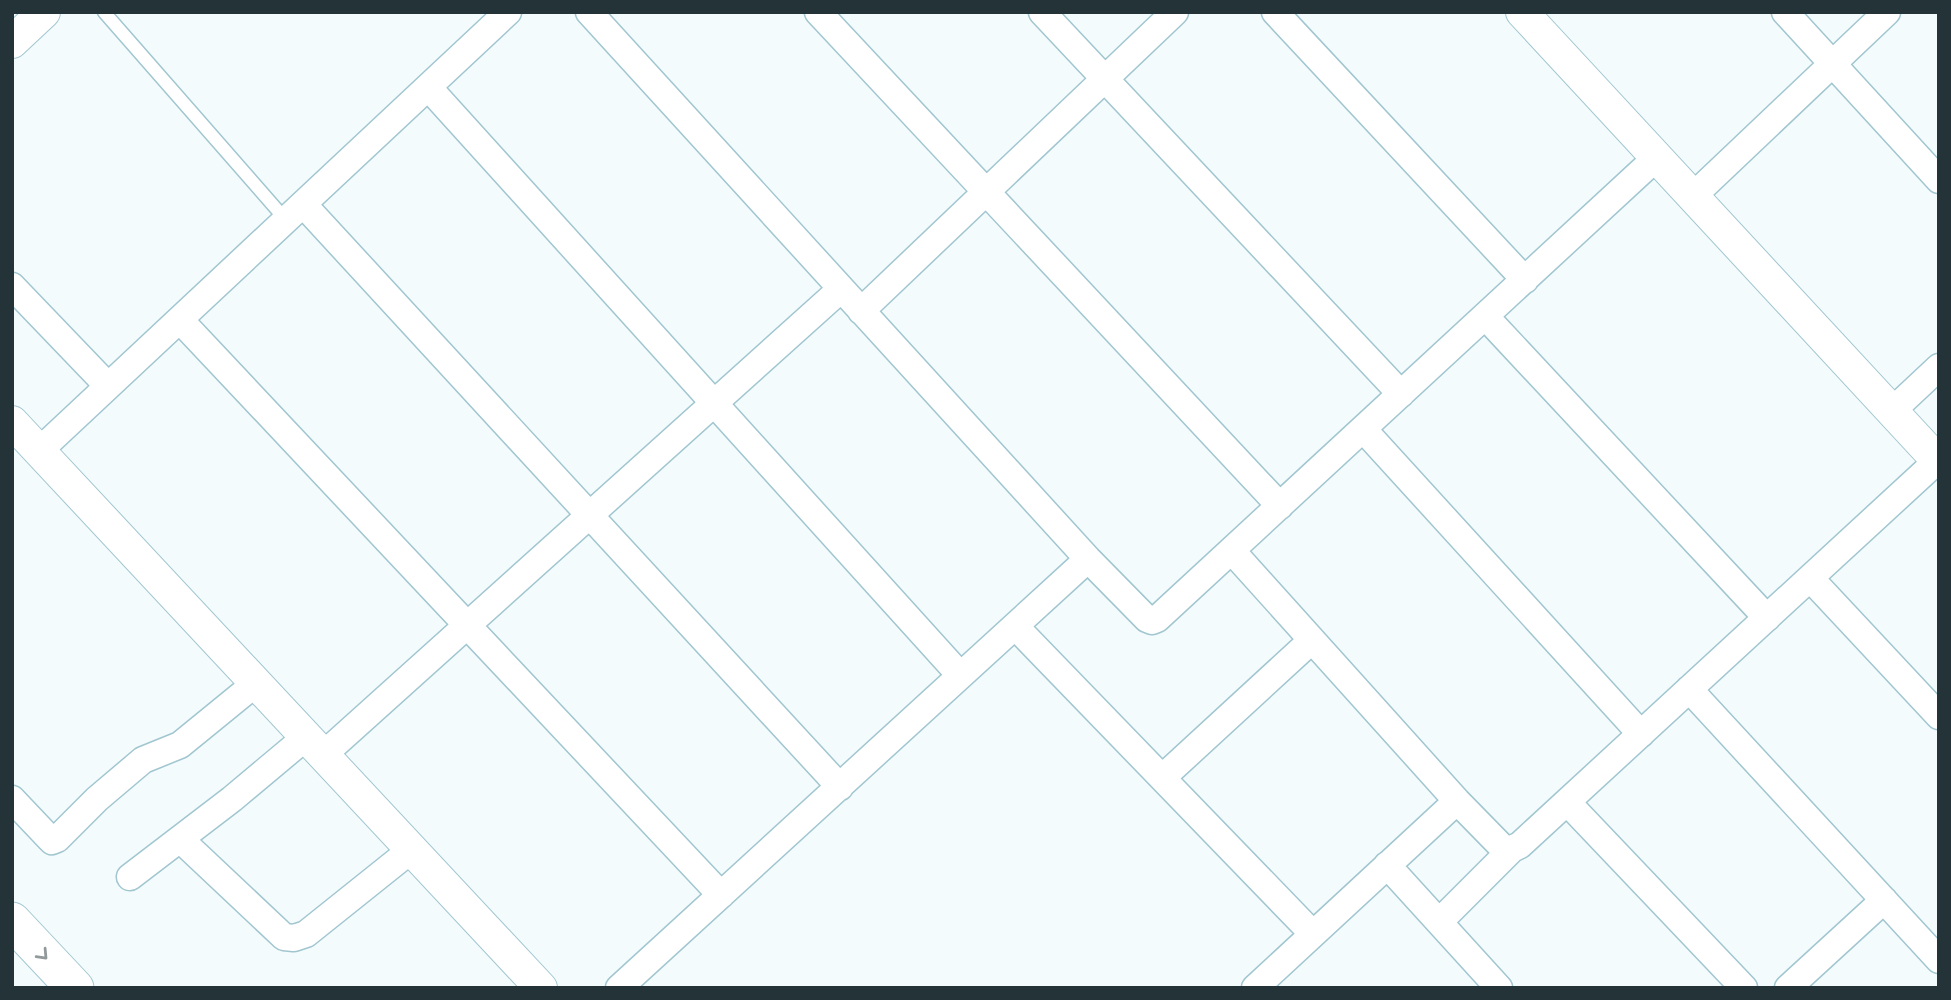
<svg xmlns="http://www.w3.org/2000/svg" width="1951" height="1000" font-family="Roboto,sans-serif">
<style>
.lines{fill:none;stroke-linecap:round;stroke-linejoin:round}
.service-casing{stroke:#a1c6d0;stroke-width:15}
.minor-casing{stroke:#a1c6d0;stroke-width:29}
.tertiary-casing{stroke:#a1c6d0;stroke-width:34}
.secondary-casing{stroke:#a1c6d0;stroke-width:39}
.service{stroke:#fff;stroke-width:12}
.minor{stroke:#fff;stroke-width:26}
.tertiary{stroke:#fff;stroke-width:32}
.secondary{stroke:#fff;stroke-width:37}
.oneway{stroke:#92999b}
</style>
<rect width="100%" height="100%" fill="#f3fbfd"/>
<g class="lines">
<defs>
<path id="service" d="M104 12 286 220"/>
<path id="minor" d="M589 12 1088 559 1147 619 1152 621 1157 619 1657 157
M818 12 1280 506
M1042 12 1401 394
M1275 12 1525 280
M1785 12 1939 180
M428 87 960 675
M1692 197 1887 12
M303 204 840 787
M12 286 108 386
M861 311 1175 12
M1485 316 1767 618
M180 320 721 895
M1892 411 1939 367
M1363 429 1641 734
M39 451 508 12
M1232 551 1457 801 1503 848 1512 849 1520 845 1938 460
M1810 578 1939 716
M1015 626 1313 934
M1689 689 1939 960
M323 755 841 289
M1162 778 1312 640
M12 799 49 838 52 841 57 839 97 799 143 760 180 745 256 683
M1567 802 1744 988
M181 840 284 937 294 938 306 934 411 850
M1387 865 1499 988
M130 877 232 799 306 737
M1439 922 1512 849
M619 988 1088 559
M1255 988 1457 801
M1788 988 1884 900"/>
<path id="tertiary" d="M1522 12 1939 462
M12 42 44 12
M12 422 541 988"/>
<path id="secondary" d="M12 921 75 988"/>
</defs>
<!-- service casing -->
<use href="#service" class="service-casing"/>
<!-- minor casing -->
<use href="#minor" class="minor-casing"/>
<!-- tertiary casing -->
<use href="#tertiary" class="tertiary-casing"/>
<!-- secondary casing -->
<use href="#secondary" class="secondary-casing"/>
<!-- service -->
<use href="#service" class="service"/>
<!-- minor -->
<use href="#minor" class="minor"/>
<!-- tertiary -->
<use href="#tertiary" class="tertiary"/>
<!-- secondary -->
<use href="#secondary" class="secondary"/>
</g>
<!-- one-way arrows -->
<defs><path id="oneway-chevron" d="M-2-3.5L2.5 0L-2 3.5" fill="none" stroke-width="1.6" stroke-linecap="round" stroke-linejoin="round" transform="scale(1.75)"/></defs>
<use class="oneway" href="#oneway-chevron" transform="translate(43 955) rotate(47)"/>
<!-- border -->
<rect width="1951" height="1000" fill="none" stroke="#243337" stroke-width="28"/>
</svg>
